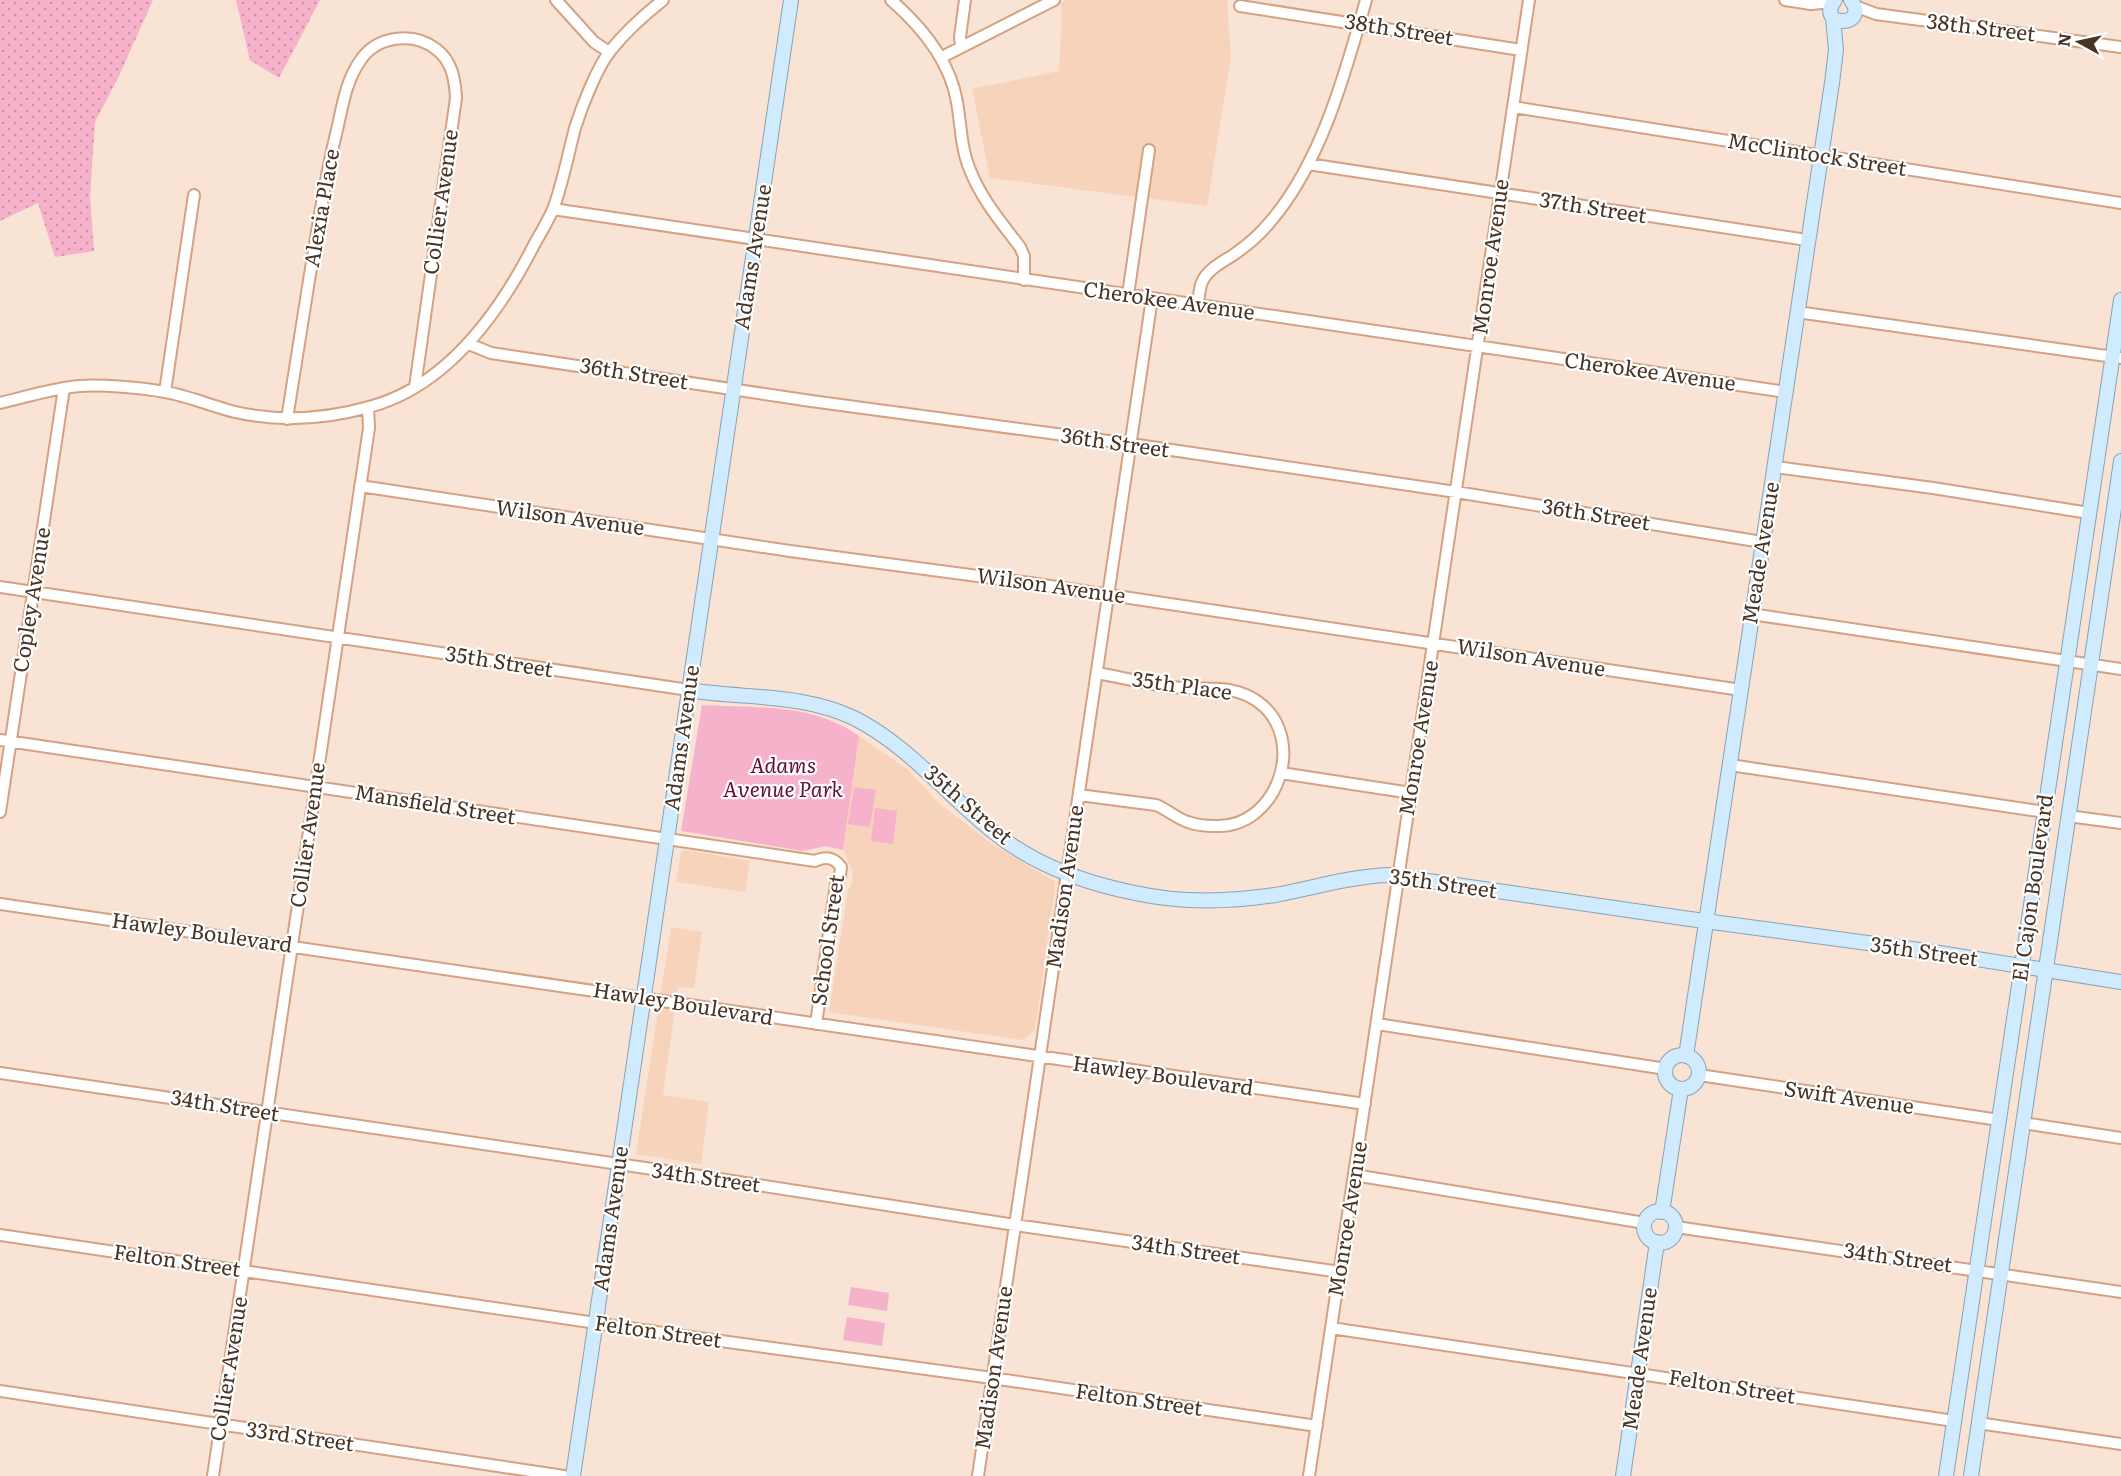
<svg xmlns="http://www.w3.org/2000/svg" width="2121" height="1476" font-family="Literata,serif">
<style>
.built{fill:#f7d3bb}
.grass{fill:url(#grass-dots)}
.park{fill:#f7b2cb}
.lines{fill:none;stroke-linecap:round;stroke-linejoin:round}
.minor-casing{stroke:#d4a280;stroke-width:14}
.major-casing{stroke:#8ba2b1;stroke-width:16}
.minor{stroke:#fff;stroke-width:10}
.major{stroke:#cfebfd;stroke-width:14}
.labels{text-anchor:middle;stroke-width:4.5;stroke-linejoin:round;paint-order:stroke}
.street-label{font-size:21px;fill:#483425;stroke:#fff}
.park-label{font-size:21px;font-style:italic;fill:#630f39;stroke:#fff}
</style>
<defs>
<pattern id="grass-dots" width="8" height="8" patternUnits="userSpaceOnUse" patternTransform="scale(1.5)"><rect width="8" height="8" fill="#f7b2cb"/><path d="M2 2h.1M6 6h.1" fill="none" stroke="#ca92a5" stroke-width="1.8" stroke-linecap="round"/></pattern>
</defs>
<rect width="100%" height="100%" fill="#f8e3d5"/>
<!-- built -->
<path class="built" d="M1067 0H1227L1231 58 1207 206 990 178 972 89 1059 71 1062 17 1060 3Z
M859 736 906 768 940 804 992 844 1054 881 1055 888 1035 1030 1022 1040 829 1012 848 890 852 884 853 872 843 850Z
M685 850 750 861 745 892 676 882 681 852Z
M671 927 702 932 694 988 678 987 663 1095 709 1102 701 1164 636 1154Z"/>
<!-- grass -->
<path class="grass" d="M0 0H153L119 76 95 122 90 195 94 251 55 257 38 203 0 221Z
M236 0H320L279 78 250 60Z"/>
<!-- park -->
<path class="park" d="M702 705C756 708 813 703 859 736L843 850 826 846 803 851 681 831Z
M854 787 876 790 870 827 848 824Z
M875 808 897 811 893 844 871 841Z
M851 1287 889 1293 887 1311 848 1305Z
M847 1317 885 1323 882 1346 843 1340Z"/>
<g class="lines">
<defs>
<path id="minor" d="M556 0 594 42 609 52
M891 0C922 27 950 61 957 102 961 125 961 149 970 170 982 200 1001 222 1020 247L1024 256V280
M1785 0 1811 4 1833 2
M1240 6 1521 50
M1855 6 1876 14 2121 47
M961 46 960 37 965 0
M942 57 1054 0
M1513 107 2121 203
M1308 164 1807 240
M553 209 1786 392
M1128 295 1149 150
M1198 305C1199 297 1199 289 1202 282 1208 268 1225 261 1236 253 1249 244 1261 233 1270 222 1321 163 1345 74 1366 0
M1797 312 2121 358
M469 344 491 353 811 401 1131 444 1456 492 1762 542
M165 392 194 195
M0 403C26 397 53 388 80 386 101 384 143 388 165 392 189 396 211 406 235 412 279 422 326 419 369 407 448 386 500 312 535 243 542 231 549 219 554 207 563 181 568 155 575 128 582 106 597 67 611 50 626 31 644 15 663 0
M287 419C296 364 304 310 313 256 320 215 326 174 336 134 342 110 345 82 360 61 376 36 413 31 436 49 452 61 455 79 456 98L415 387
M1775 467 1933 488 2089 513
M360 486 790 551 1030 583 1741 690
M0 587 689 690
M1751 614 2121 669
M0 740 815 861C826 856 834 857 841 867L840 876 836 884 816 1024
M1730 765 2045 812
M1281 773 1411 793
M1079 795 1156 805C1167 809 1177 819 1188 822 1196 825 1207 826 1215 826 1278 829 1309 737 1257 701 1233 685 1212 690 1186 688 1157 687 1126 678 1097 673
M0 812 64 388
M2068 816 2121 823
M0 904 1365 1104
M1377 1024 1666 1069
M0 1073 700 1176 1015 1225 1340 1272
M1699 1075 1999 1120
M2023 1123 2121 1138
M1354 1175 1645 1223
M1676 1227 2121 1292
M0 1235 677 1335 992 1378 1317 1426
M1331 1328 1954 1421
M0 1391 564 1476
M1978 1423 2121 1444
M213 1476 369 428 368 407
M978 1476 1152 298
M1309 1476 1529 0"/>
<path id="major" d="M1835 0C1814 28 1871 28 1851 0
M689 690C744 699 802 693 854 718 909 746 944 792 991 830 1031 863 1084 883 1135 893 1180 903 1229 902 1275 895 1313 888 1348 877 1387 875L1690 919 1927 951 2121 982
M1665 1072a17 17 0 1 1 34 0a17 17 0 1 1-34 0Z
M1686 1056 1832 83 1836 50 1833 18
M1644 1227a16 16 0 1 1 32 0a16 16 0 1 1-32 0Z
M1662 1212 1681 1089
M573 1476 791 0
M1623 1476 1657 1242
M1946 1476 2121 300
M1971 1476 2121 461"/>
</defs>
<!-- minor casing -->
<use href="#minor" class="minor-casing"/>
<!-- major casing -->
<use href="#major" class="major-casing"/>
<!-- minor -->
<use href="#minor" class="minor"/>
<!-- major -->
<use href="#major" class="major"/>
</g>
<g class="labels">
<!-- street labels -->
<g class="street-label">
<text transform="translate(1981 28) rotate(7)" y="7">38th Street</text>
<text transform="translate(1399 30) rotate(9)" y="7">38th Street</text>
<text transform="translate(1817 155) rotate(9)" y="7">McClintock Street</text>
<text transform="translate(441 202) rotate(-82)" y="7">Collier Avenue</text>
<text transform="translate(322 208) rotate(-80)" y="7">Alexia Place</text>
<text transform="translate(1593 208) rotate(9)" y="7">37th Street</text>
<text transform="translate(753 257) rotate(-81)" y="7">Adams Avenue</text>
<text transform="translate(1491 257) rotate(-82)" y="7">Monroe Avenue</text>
<text transform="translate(1169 301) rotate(8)" y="7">Cherokee Avenue</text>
<text transform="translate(1650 372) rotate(8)" y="7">Cherokee Avenue</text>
<text transform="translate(634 374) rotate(9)" y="7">36th Street</text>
<text transform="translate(1115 443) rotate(8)" y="7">36th Street</text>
<text transform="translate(1596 515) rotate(9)" y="7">36th Street</text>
<text transform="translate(570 518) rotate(8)" y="7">Wilson Avenue</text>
<text transform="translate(1761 553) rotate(-81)" y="7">Meade Avenue</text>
<text transform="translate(1051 586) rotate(8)" y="7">Wilson Avenue</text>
<text transform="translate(32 600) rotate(-81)" y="7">Copley Avenue</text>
<text transform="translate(1531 658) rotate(9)" y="7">Wilson Avenue</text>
<text transform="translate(499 662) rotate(9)" y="7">35th Street</text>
<text transform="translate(1182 686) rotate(8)" y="7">35th Place</text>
<text transform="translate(682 738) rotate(-82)" y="7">Adams Avenue</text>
<text transform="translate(1419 738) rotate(-81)" y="7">Monroe Avenue</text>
<text transform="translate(435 805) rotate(9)" y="7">Mansfield Street</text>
<text transform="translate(968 805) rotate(41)" y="7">35th Street</text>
<text transform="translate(308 835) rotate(-82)" y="7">Collier Avenue</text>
<text transform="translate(1443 884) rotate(8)" y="7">35th Street</text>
<text transform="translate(1065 887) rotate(-82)" y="7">Madison Avenue</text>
<text transform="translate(2033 888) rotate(-82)" y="7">El Cajon Boulevard</text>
<text transform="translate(202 933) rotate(8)" y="7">Hawley Boulevard</text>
<text transform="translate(828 940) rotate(-82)" y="7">School Street</text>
<text transform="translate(1924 952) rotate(8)" y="7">35th Street</text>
<text transform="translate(683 1004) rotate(9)" y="7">Hawley Boulevard</text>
<text transform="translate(1163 1076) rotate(8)" y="7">Hawley Boulevard</text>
<text transform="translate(1849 1098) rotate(8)" y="7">Swift Avenue</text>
<text transform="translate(225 1106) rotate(9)" y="7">34th Street</text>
<text transform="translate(706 1178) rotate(8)" y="7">34th Street</text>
<text transform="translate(611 1219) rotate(-82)" y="7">Adams Avenue</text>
<text transform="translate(1348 1219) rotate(-81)" y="7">Monroe Avenue</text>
<text transform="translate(1186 1250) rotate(8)" y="7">34th Street</text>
<text transform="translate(1898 1258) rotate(8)" y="7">34th Street</text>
<text transform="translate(177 1261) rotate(8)" y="7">Felton Street</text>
<text transform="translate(658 1332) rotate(8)" y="7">Felton Street</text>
<text transform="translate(1640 1359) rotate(-82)" y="7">Meade Avenue</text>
<text transform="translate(994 1368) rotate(-82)" y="7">Madison Avenue</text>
<text transform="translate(229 1369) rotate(-81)" y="7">Collier Avenue</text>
<text transform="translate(1732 1387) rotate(9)" y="7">Felton Street</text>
<text transform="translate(1139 1400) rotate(8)" y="7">Felton Street</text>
<text transform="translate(300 1437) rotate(8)" y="7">33rd Street</text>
</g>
<!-- park labels -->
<g class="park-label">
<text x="783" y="773">Adams<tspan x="783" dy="24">Avenue Park</tspan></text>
</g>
</g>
<!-- north arrow -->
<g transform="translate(2079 42) rotate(278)" stroke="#ffffff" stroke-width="4.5" paint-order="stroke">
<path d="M0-4.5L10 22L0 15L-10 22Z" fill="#483425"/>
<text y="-9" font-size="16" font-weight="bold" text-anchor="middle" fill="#483425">N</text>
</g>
</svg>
